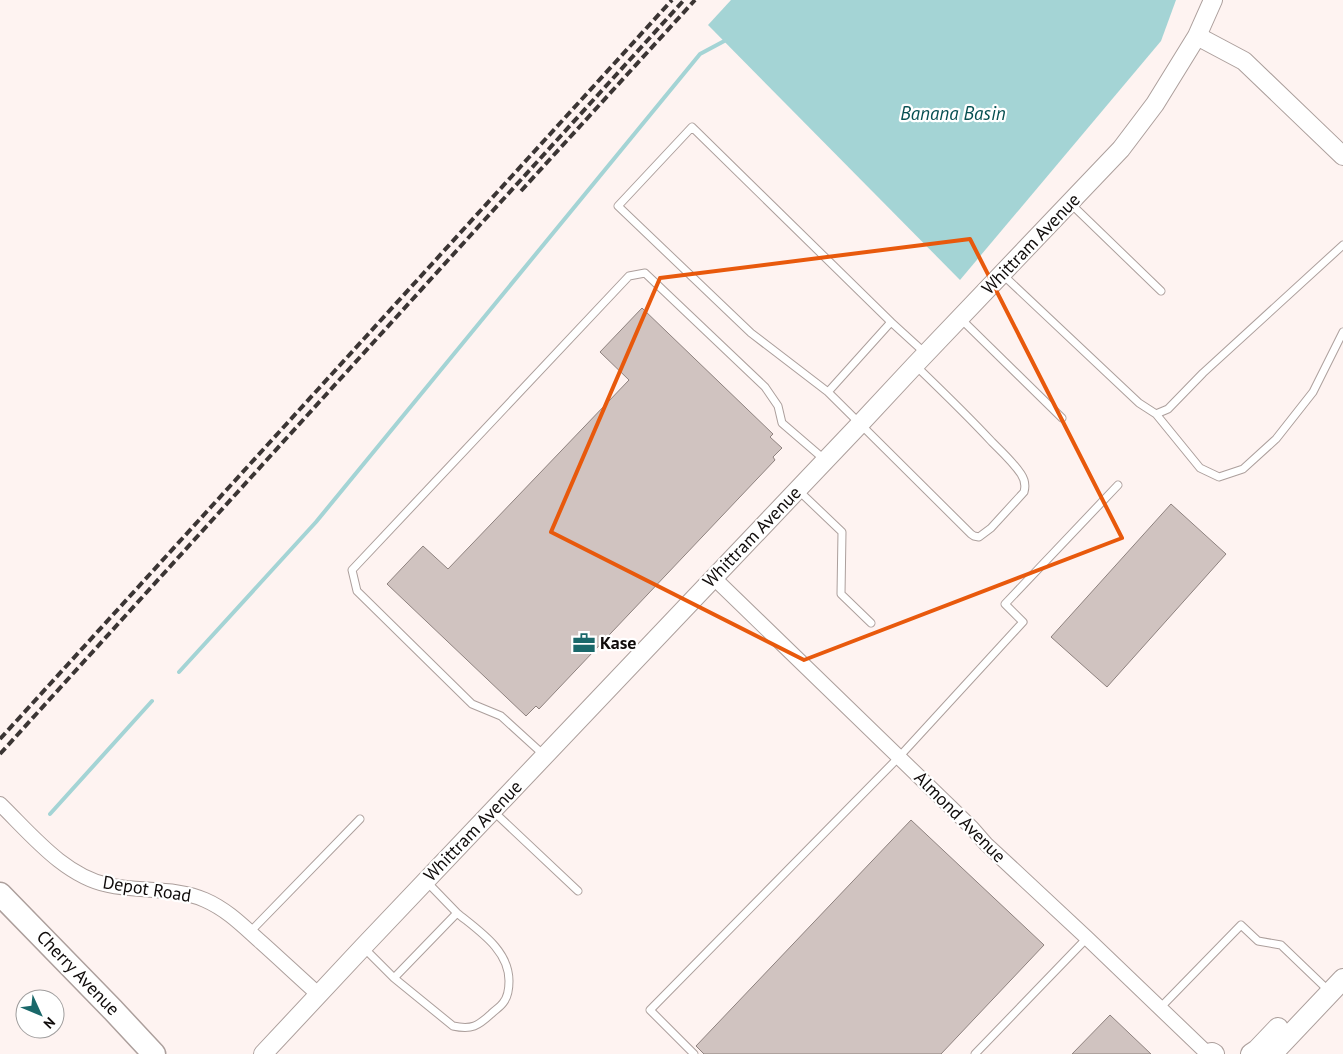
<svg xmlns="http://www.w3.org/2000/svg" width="1343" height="1054" font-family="'PT Sans',sans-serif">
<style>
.water{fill:#a4d4d5}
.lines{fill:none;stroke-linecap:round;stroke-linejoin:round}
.stream{stroke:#a4d4d5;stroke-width:4}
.building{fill:#d0c3c0;stroke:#8e827f}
.service-casing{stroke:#ac9f9c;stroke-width:9}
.minor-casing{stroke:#ac9f9c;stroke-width:16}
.tertiary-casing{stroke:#ac9f9c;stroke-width:20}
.secondary-casing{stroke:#ac9f9c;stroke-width:22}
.primary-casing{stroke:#ac9f9c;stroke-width:25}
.service{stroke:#fff;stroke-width:7}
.minor{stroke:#fff;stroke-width:14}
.tertiary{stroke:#fff;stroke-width:18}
.secondary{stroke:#fff;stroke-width:20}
.primary{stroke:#fff;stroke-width:22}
.rail{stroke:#3b3534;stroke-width:4;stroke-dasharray:8 4;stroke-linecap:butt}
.marked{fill:none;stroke:#e8590c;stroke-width:4;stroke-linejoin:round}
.labels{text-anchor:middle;stroke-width:4.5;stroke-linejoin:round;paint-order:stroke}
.street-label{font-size:18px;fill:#0f0b0a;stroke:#fff}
.poi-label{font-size:18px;font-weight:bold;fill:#0f0b0a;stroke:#fff;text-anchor:start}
.water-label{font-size:19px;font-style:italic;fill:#064f51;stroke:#fff}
</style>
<rect width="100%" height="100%" fill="#fef3f1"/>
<!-- water -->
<path class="water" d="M731 0H1176L1161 41 960 280 708 25Z"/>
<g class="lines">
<!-- stream -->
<path class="stream" d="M179 672 316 522 700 54 728 39
M50 814 152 701"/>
</g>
<!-- building -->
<path class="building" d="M642 308 773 434 770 437 782 448 773 457 775 460 539 709 536 706 526 716 387 584 423 546 448 569 629 380 600 352Z
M1171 504 1226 554 1107 687 1051 637Z
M911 820 1044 945 941 1054H704L696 1046Z
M1110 1015 1151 1054H1072Z"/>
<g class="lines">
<defs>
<path id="service" d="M1070 203 1161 291
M1002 274 1139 403 1156 414 1168 409 1203 373 1343 245
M960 318 1062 418
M915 365C941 390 967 415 992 442 1002 452 1013 462 1021 474 1025 480 1026 485 1024 492L991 528 979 537 974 536 971 534 828 392 891 322 925 353
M828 392 751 333 618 206 692 127 891 322
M1156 414 1200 468 1219 477 1243 469 1276 439 1313 392 1343 332
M798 490 842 532 841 594 871 623
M545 756 501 716 472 704 357 591 352 570 629 276 645 273 765 387 778 406 782 423 825 460
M493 811 578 891
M250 932 360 819
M363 947 394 978 457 913 426 881
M394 978 453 1026C472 1030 478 1026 491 1014 495 1010 500 1007 503 1003 508 997 509 989 509 981 509 950 479 931 457 913
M1160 1008 1241 925 1258 941 1281 945 1330 992
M694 1054 650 1010 899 757 1023 622 1005 604 1118 485
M975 1054 1087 938"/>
<path id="minor" d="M714 578 972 828 986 844 1087 938 1208 1054
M0 804C30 833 64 876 108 885 139 892 176 887 205 900 228 910 244 927 262 943 281 960 299 977 318 994"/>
<path id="tertiary" d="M1197 36 1244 61 1343 156
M263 1054 363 947 860 424 915 365 1121 149 1155 104 1197 36 1213 0"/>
<path id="secondary" d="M1208 1054 1212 1053 1214 1054
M1251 1054 1257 1050 1278 1028
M1272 1054 1343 979"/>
<path id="primary" d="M0 894 113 1010 154 1054"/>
</defs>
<!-- service casing -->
<use href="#service" class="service-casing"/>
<!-- minor casing -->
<use href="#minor" class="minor-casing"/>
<!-- tertiary casing -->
<use href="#tertiary" class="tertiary-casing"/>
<!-- secondary casing -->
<use href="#secondary" class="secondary-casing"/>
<!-- primary casing -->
<use href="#primary" class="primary-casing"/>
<!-- service -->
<use href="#service" class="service"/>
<!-- minor -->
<use href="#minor" class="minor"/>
<!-- tertiary -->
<use href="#tertiary" class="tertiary"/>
<!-- secondary -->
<use href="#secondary" class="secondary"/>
<!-- primary -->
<use href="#primary" class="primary"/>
<!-- rail -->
<path class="rail" d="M521 191 695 0
M0 739 672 0
M0 754 684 0"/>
</g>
<!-- marked area -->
<path class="marked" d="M970 239 1122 538 804 660 551 532 660 278Z"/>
<!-- icons -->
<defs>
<symbol id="office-bare" viewBox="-9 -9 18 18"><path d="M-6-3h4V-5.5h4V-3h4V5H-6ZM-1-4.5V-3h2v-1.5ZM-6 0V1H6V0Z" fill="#1a686a" stroke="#fff" stroke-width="2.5" paint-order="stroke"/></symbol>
</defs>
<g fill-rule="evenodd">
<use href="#office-bare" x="568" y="627" width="32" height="32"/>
</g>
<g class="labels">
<!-- street labels -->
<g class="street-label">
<text transform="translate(1031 244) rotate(-46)" y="6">Whittram Avenue</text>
<text transform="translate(752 537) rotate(-46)" y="6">Whittram Avenue</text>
<text transform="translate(960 817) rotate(45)" y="6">Almond Avenue</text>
<text transform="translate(473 831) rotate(-46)" y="6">Whittram Avenue</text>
<text transform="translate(147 889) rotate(9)" y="6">Depot Road</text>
<text transform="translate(78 973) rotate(46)" y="6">Cherry Avenue</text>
</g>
<!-- poi labels -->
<g class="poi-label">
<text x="600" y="649">Kase</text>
</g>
<!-- water labels -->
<g class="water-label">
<text x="953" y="120">Banana Basin</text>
</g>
</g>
<!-- north arrow -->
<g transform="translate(40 1014) rotate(134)"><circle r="24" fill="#ffffff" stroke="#9f9d9d"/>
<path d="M0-4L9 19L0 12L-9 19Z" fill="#1a686a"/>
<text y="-8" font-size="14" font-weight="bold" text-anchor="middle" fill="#0f0b0a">N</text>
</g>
</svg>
